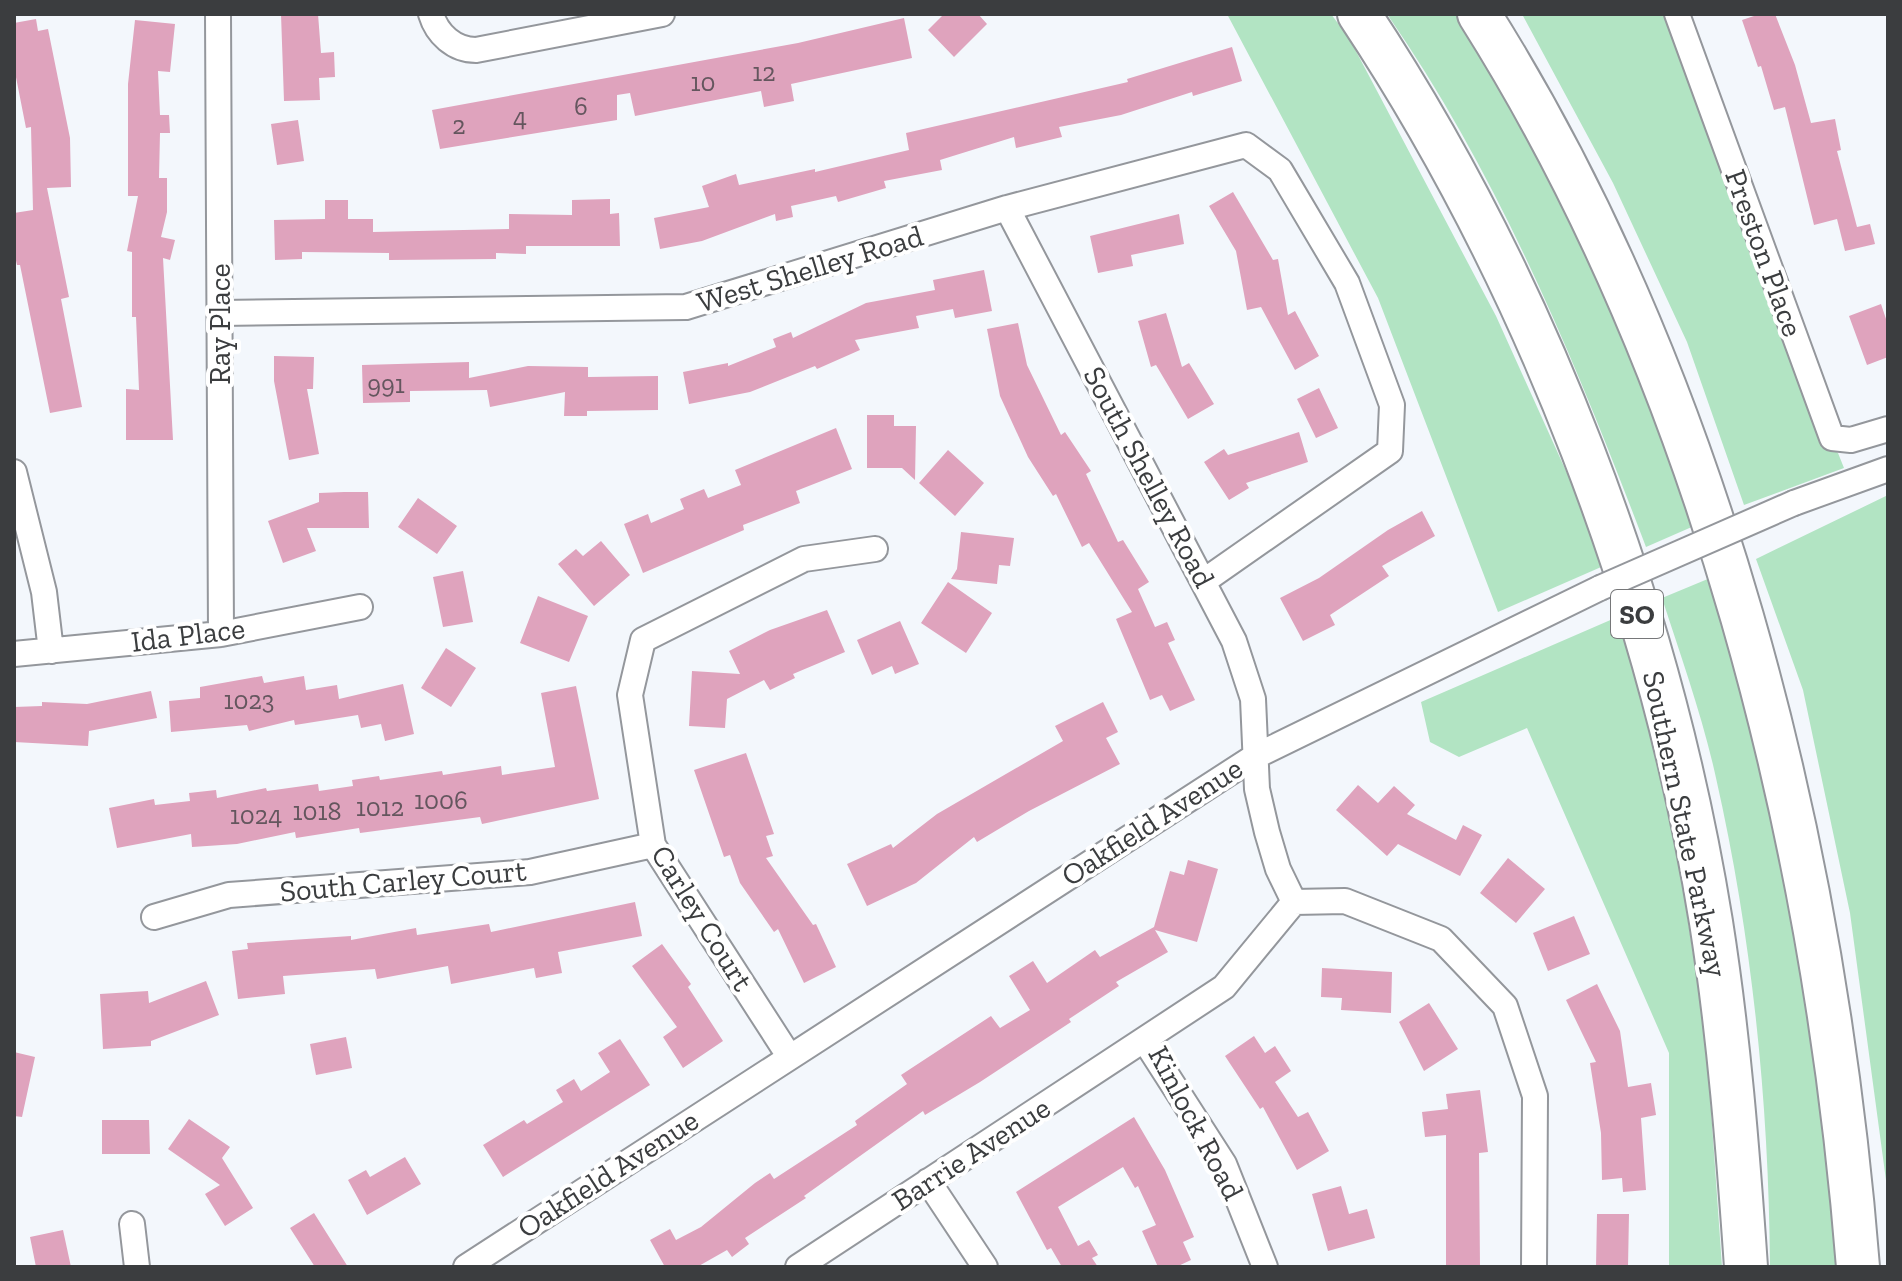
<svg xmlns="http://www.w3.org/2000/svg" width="1902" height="1281" font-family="'Zilla Slab',serif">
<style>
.green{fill:#b2e4c3}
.building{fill:#dfa3bd}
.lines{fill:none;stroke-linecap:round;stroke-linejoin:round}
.minor-casing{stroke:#94979c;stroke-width:28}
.motorway-casing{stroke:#94979c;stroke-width:46}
.minor{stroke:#fff;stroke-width:24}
.motorway{stroke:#fff;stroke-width:42}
.minor-bridge-casing{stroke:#94979c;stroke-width:28;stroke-linecap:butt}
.minor-bridge{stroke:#fff;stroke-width:24}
.labels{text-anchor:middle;stroke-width:8;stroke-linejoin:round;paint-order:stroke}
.number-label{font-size:26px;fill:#64565e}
.shield{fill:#fff;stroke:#767779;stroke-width:2}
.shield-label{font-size:28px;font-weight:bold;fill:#3b3d3f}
.street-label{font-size:30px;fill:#3b3d3f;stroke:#fff}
</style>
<rect width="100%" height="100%" fill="#f3f7fc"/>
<!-- green -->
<path class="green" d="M1227 14H1331L1349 38 1496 316 1608 564 1498 612 1378 298Z
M1387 14H1460L1518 114 1626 327 1694 526 1646 547C1576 363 1500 177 1387 14Z
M1522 14H1663L1822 443 1838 453 1844 468 1744 505 1687 342 1613 183Z
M1888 495V1195L1850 913 1803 690 1756 559Z
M1715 576 1787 847 1844 1267H1770C1769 1104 1752 937 1716 778 1703 718 1681 657 1662 598Z
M1622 615 1673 824 1706 1038 1722 1267H1669V1053L1527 728 1459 757 1430 742 1421 702Z"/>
<!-- building -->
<path class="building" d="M281 14H318L321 53 334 52 335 77 319 78 320 100 284 101Z
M944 14H978L987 24 954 57 928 30Z
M1760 14H1775L1795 65 1811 123 1835 119 1841 150 1837 151 1857 227 1870 224 1875 244 1845 251 1837 219 1814 225 1785 107 1774 110 1761 66 1758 67 1742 20Z
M904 18 912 58 791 84 794 101 764 107 761 91 635 116 630 93 617 95V120L440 149 432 110 798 43Z
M36 19 38 31 48 29 70 138 71 187 47 188 69 297 61 299 82 407 50 413 20 265H17L14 252V213L33 210 31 127 26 128 14 67V23Z
M135 20 175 24 170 72 158 71 160 115H169L170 133H160L159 178H167V212L161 237 175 240 170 260 163 258 173 440H126V389L139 390 136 317H132V252L127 251 138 196H128V84Z
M1232 47 1242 81 1193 96 1192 92 1121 115 1059 127 1062 137 1016 148 1014 137 940 160 942 170 884 181 886 188 838 202 836 196 791 206 793 217 776 221 775 214 702 241 660 249 654 218 709 207 702 186 736 174 739 185 815 169V172L909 150 906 133 1128 82 1127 79Z
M298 120 304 161 277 165 271 124Z
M1233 192 1273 260 1278 259 1288 315 1295 311 1319 356 1295 370 1261 307 1247 310 1236 251 1209 206Z
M610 199V214L619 213 620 246H526V254L496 253V259L389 260V253L302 252V259L275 260 274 220 325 219V200H348V219H373V232L509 229V214L572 215V200Z
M1179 214 1184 244 1131 255 1133 266 1098 273 1090 236Z
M984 270 992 311 955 318 953 309 916 316 919 328 855 340 860 350 817 369 815 366 750 392 689 404 683 372 728 363V366L776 347 773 339 791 332 793 338 866 303 935 290 933 280Z
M1881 304 1888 325V357L1867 365 1849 316Z
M1166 313 1182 367 1189 363 1214 404 1188 419 1156 365 1151 367 1138 321Z
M1018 323 1027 365 1061 435 1065 432 1091 471 1086 474 1118 542 1123 540 1149 582 1138 589 1155 627 1167 622 1175 640 1168 643 1195 700 1170 711 1162 695 1150 700 1116 619 1132 612 1089 543 1082 547 1056 494 1053 496 1028 457 1000 396 987 329Z
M274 356 314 357 313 389H307L319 454 289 460 274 381Z
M469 362V378L528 366 588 367V377L658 376V410L587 411V416H564L565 392 490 407 487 390 410 391V402L363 403 362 365Z
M1319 388 1338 428 1316 438 1297 399Z
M867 415H894V426H916L915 480 902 468H867Z
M836 428 852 469 796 491 800 503 743 525 744 530 643 573 624 524 648 514 651 523 684 509 680 499 704 489 708 498 741 485 735 470Z
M1299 432 1308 462 1246 483 1249 488 1229 500 1204 462 1224 449 1228 455Z
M948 450 984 483 955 516 919 483Z
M344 492H368L369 528H307L316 551 283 563 268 521 319 502V493Z
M418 498 457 526 437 554 398 527Z
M1422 511 1435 536 1382 566 1389 576 1330 615 1335 625 1303 641 1280 598 1319 578 1388 530Z
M961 532 1014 538 1010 566 999 565 997 584 951 579 957 569Z
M601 541 630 575 594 606 558 564 576 549 583 556Z
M463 571 473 622 443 627 433 577Z
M948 582 992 613 966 653 921 623Z
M538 596 588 616 569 662 520 643Z
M827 610 845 652 793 674 795 678 770 690 764 680 727 699 725 728 689 726 692 671 740 674 729 651 770 630Z
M900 621 919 664 895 674 892 666 872 675 857 640Z
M446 648 476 668 451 707 421 688Z
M262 676 264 683 304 676 306 690 337 685 339 699 403 684 414 734 385 741 381 724 361 728 358 715 295 725 294 720 249 731 247 725 171 732 169 701 200 698V687Z
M576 686 599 799 482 824 480 817 360 833 359 828 296 838 295 832 237 844 192 847 191 834 117 848 109 808 154 799 155 805 190 801 189 793 216 790 217 798 266 788 267 791 318 784 319 791 353 786 352 780 379 776 380 780 442 771 443 775 501 766 502 775 555 767 541 693Z
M151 691 157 718 89 731 88 746 14 742V707L42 706V702L87 704Z
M1103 702 1118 732 1106 738 1120 764 1029 811 977 842 974 837 916 883 867 906 847 864 891 844 893 848 937 814 1063 741 1055 726Z
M746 753 774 834 766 836 773 856 766 858 813 925 816 924 836 967 804 983 778 929 774 932 740 883 730 855 724 857 694 770Z
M1358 785 1378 803 1394 786 1415 805 1407 814 1456 840 1463 825 1482 835 1460 876 1398 844 1387 856 1336 810Z
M1508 858 1545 889 1516 923 1480 893Z
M1188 860 1218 869 1197 942 1155 930 1168 952 1116 982 1119 986 1069 1019 1071 1022 980 1082 925 1115 923 1111 804 1196 806 1198 745 1238 749 1244 732 1257 727 1250 697 1267H665L650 1240 670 1229 676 1240 701 1227 755 1183 770 1173 774 1179 857 1125 855 1121 907 1084 901 1075 991 1016 1000 1028 1030 1010 1009 976 1033 961 1047 983 1095 950 1100 957 1154 927 1170 871 1184 875Z
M635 902 642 936 558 952 562 973 536 978 534 968 451 984 448 966 377 979 375 969 283 976 285 994 238 999 232 951 248 949 247 943 351 936V940L416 928 417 935 489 924 491 932Z
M1574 916 1590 954 1548 971 1533 933Z
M662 944 691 984 688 987 723 1041 683 1068 663 1037 677 1027 632 966Z
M1322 968 1392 972 1391 1013 1341 1010 1342 998 1321 997Z
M206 981 219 1015 151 1041V1046L103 1049 100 994 148 991 149 1003Z
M1597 984 1620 1031 1628 1087 1651 1083 1656 1115 1641 1118 1646 1190 1623 1192 1622 1178 1602 1180 1601 1133 1590 1063 1596 1062 1566 1000Z
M1429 1003 1458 1049 1424 1071 1399 1022Z
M1254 1036 1265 1053 1275 1046 1291 1071 1275 1082 1298 1117 1308 1112 1329 1151 1297 1170 1263 1107 1260 1109 1225 1056Z
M346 1037 352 1068 316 1075 310 1044Z
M620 1039 650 1085 503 1177 483 1145 524 1120 527 1124 563 1102 556 1090 574 1079 581 1091 610 1072 598 1053Z
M14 1052 35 1057 22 1117 14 1116Z
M1480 1090 1488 1152 1479 1153 1480 1267H1446V1135L1425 1137 1422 1112 1448 1109 1446 1094Z
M1134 1117 1165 1170 1194 1237 1183 1242 1191 1260 1176 1267H1158L1142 1231 1156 1225 1138 1186 1135 1188 1123 1167 1058 1207 1078 1246 1089 1240 1098 1255 1092 1258 1098 1267H1062L1051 1248 1047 1250 1016 1192Z
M189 1119 230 1147 222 1158 253 1208 225 1226 205 1194 220 1185 168 1149Z
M102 1120H149L150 1154H102Z
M405 1157 421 1184 367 1215 348 1180 366 1170 370 1177Z
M1341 1186 1349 1214 1367 1209 1375 1238 1328 1251 1312 1194Z
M314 1213 348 1267H315L290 1228Z
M1597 1214H1629L1628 1267H1596Z
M63 1230 71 1267H36L30 1237Z"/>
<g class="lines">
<defs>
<path id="minor" d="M218 14 221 634
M431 14C437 34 454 50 476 50L662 14
M1677 14 1832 438 1851 440 1888 429
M220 313 686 307 1007 208 1246 145 1280 170 1347 283 1392 405 1390 451 1204 581
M14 472 44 592 51 651
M1794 503 1888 469
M14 654 221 634 360 607
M1294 902 1345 901 1441 939 1505 1006 1535 1096 1534 1267
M154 917 229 895 530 872 653 845
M1145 1041 1224 1164 1265 1267
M789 1056 653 845 630 695 643 640 804 559 875 549
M928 1181 985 1267
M132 1224 137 1267
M466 1267 1254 757 1600 588
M798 1267 1224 987 1294 902 1278 869 1267 832 1257 789 1253 699 1234 641 1007 208"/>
<path id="motorway" d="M1359 14C1536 281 1660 606 1711 922 1729 1036 1738 1151 1746 1267
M1479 14C1709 378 1824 840 1858 1267"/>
</defs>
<!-- minor casing -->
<use href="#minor" class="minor-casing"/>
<!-- motorway casing -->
<use href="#motorway" class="motorway-casing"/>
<!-- minor -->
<use href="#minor" class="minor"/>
<!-- motorway -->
<use href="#motorway" class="motorway"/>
<defs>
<path id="minor-bridge" d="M1600 588 1794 503"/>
</defs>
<!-- minor-bridge casing -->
<use href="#minor-bridge" class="minor-bridge-casing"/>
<!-- minor-bridge -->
<use href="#minor-bridge" class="minor-bridge"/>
</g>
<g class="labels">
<!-- number labels -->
<g class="number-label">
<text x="764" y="81">12</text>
<text x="703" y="91">10</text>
<text x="581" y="115">6</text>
<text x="520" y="126">4</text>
<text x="459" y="134">2</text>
<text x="386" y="393">991</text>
<text x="249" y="709">1023</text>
<text x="441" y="809">1006</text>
<text x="380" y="816">1012</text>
<text x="317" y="820">1018</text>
<text x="256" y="824">1024</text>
</g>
<!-- shield labels -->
<rect class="shield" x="1611" y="590" width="52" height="48" rx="6"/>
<g class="shield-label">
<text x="1637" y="624">SO</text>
</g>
<!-- street labels -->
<g class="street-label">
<text transform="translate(1764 253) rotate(70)" y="10">Preston Place</text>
<text transform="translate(810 269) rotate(-17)" y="10">West Shelley Road</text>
<text transform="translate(220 324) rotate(-90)" y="10">Ray Place</text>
<text transform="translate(1149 477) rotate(62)" y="10">South Shelley Road</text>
<text transform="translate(188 635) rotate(-7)" y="10">Ida Place</text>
<text transform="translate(1152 822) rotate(-33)" y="10">Oakfield Avenue</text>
<text transform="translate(1685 824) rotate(78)" y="10">Southern State Parkway</text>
<text transform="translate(403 881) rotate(-5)" y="10">South Carley Court</text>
<text transform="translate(702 918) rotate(58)" y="10">Carley Court</text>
<text transform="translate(1196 1123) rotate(62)" y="10">Kinlock Road</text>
<text transform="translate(971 1154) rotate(-33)" y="10">Barrie Avenue</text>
<text transform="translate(608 1174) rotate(-33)" y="10">Oakfield Avenue</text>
</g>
</g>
<!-- border -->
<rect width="1902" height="1281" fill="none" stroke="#3b3d3f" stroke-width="32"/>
</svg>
